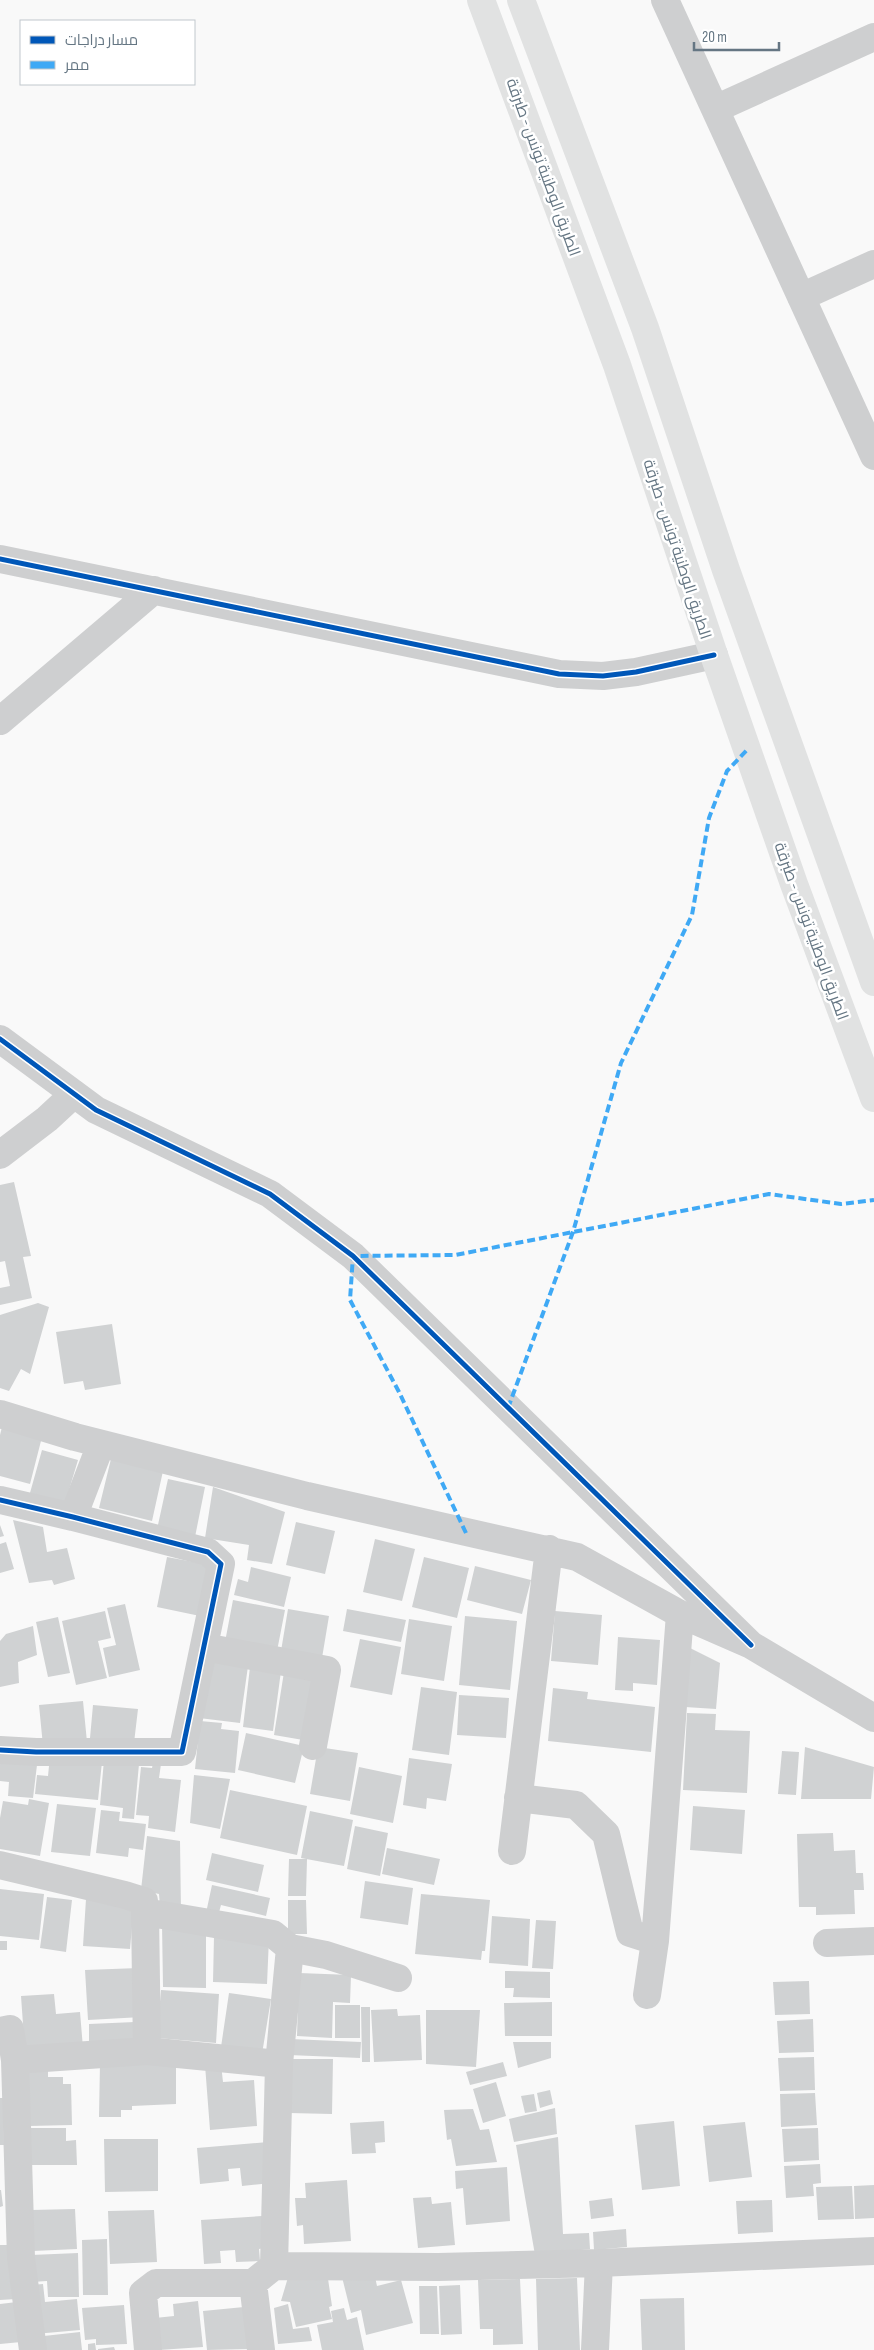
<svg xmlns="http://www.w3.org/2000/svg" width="874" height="2350" font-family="'Sofia Sans Condensed',Cairo,sans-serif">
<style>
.building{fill:#d0d2d3}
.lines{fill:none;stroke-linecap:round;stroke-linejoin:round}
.minor{stroke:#cecfd0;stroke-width:28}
.major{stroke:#e1e2e2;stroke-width:28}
.quiet{stroke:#3fa9f5;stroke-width:4;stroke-dasharray:8 4;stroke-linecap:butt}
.cycleway-casing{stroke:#fff;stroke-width:8}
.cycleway{stroke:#0057b8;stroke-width:5}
.labels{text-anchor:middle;stroke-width:5;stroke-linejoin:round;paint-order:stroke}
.street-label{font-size:16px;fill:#657683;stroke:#fff}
</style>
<rect width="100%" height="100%" fill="#f9f9f9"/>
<!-- building -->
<path class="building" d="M14 1182 31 1256 23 1257 32 1298 0 1305V1288L10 1286 5 1261 0 1262V1185Z
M38 1303 49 1307 30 1374 21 1369 9 1391 0 1388V1315Z
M112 1324 121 1384 85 1390 83 1381 64 1384 56 1332Z
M2 1427 42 1437 30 1484 0 1476V1435Z
M42 1450 78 1460 63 1510 28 1500Z
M111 1459 163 1471 152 1521 99 1508Z
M168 1479 205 1487 194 1542 156 1534Z
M213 1487 285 1512 272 1564 247 1560 249 1545 205 1538Z
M13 1520 43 1527 47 1552 67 1548 75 1579 54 1585 52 1580 29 1583Z
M296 1522 335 1531 325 1574 286 1565Z
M0 1525 4 1536 0 1537Z
M375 1539 415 1549 402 1601 363 1592Z
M6 1542 14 1569 0 1573V1544Z
M167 1557 210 1565 200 1616 157 1607Z
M424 1557 469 1568 457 1618 412 1607Z
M475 1566 531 1580 522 1614 467 1600Z
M251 1567 291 1577 284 1607 234 1595 238 1579 248 1582Z
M233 1600 285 1610 277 1651 225 1642Z
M125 1604 140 1670 109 1677 103 1648 116 1645 107 1608Z
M288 1609 329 1616 322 1658 281 1651Z
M347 1609 406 1620 401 1642 343 1631Z
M105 1611 111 1638 98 1641 107 1678 76 1685 62 1621Z
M555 1611 602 1615 598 1665 551 1661Z
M465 1616 517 1621 510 1690 459 1685Z
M58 1617 70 1673 48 1677 36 1622Z
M409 1619 452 1626 444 1681 401 1674Z
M33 1626 37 1655 18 1662 19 1683 0 1687V1641L6 1634Z
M618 1637 660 1640 657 1685 633 1683V1691L615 1690Z
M360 1639 401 1647 392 1695 350 1687Z
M688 1647 720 1663 716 1709 685 1707Z
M207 1660 248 1666 240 1723 199 1718Z
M250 1667 281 1671 273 1731 243 1727Z
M284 1672 319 1678 309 1741 274 1735Z
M421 1687 457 1692 449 1755 412 1750Z
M553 1688 588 1692 587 1699 655 1707 651 1752 548 1741Z
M459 1695 509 1698 506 1738 457 1735Z
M83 1701 87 1742 43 1746 39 1705Z
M93 1705 138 1709 134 1743 90 1738Z
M687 1713 716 1714 715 1730 750 1731 747 1793 683 1790Z
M200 1721 222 1723 221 1729 239 1731 235 1773 195 1769Z
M246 1733 304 1746 295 1783 238 1770Z
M318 1747 358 1753 350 1801 310 1794Z
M805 1747 874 1767 871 1799H801Z
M782 1751 799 1752 796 1795 778 1794Z
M50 1756 102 1762 98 1800 35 1794 37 1775 48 1776Z
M409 1758 452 1764 446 1801 427 1798 426 1809 403 1805Z
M0 1760 37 1765 33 1798 8 1796 9 1782 0 1781Z
M104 1760 139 1764 134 1819 122 1818 123 1808 100 1805Z
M153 1763 161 1764 159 1778 181 1780 175 1832 148 1828 149 1816 136 1815 141 1767 152 1768Z
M359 1767 402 1776 393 1823 350 1814Z
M194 1775 230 1779 220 1829 190 1823Z
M230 1790 307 1806 297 1855 220 1838Z
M29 1799 49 1803 40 1856 0 1849V1818L3 1801 28 1805Z
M57 1804 96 1808 90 1856 51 1852Z
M693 1806 745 1810 742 1854 690 1850Z
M101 1810 120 1812 119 1821 146 1824 143 1850 129 1848 128 1857 96 1853Z
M310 1811 353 1820 344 1866 301 1858Z
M355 1826 388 1833 380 1876 347 1869Z
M833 1833 834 1851 855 1850 856 1873H863L864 1890H854L855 1914 816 1915V1907H799L797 1834Z
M147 1836 180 1841 181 1912 160 1906 159 1894 141 1890Z
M387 1848 440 1859 434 1885 382 1874Z
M212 1853 264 1865 258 1892 206 1880Z
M289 1859H307L306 1896H288Z
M365 1881 413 1888 408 1925 360 1918Z
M212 1885 270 1898 266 1916 221 1905 218 1916 206 1913Z
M0 1889 44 1894 39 1940 0 1936Z
M421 1894 490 1900 485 1951H482L481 1960 415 1954Z
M47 1897 72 1900 66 1952 40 1948Z
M86 1899 134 1903 130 1949 83 1946Z
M288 1900H306L307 1934H288Z
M492 1916 530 1919 528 1966 489 1963Z
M536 1920 556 1921 553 1969 532 1968Z
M162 1924 206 1925V1988L163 1987Z
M214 1936 269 1938 267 1984 213 1982Z
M0 1941H7V1950H0Z
M139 1968 142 2017 88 2020 85 1970Z
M505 1971 550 1972V1998L513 1997 514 1988H505Z
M299 1973 351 1975 350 2003 333 2002 332 2038 297 2036Z
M809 1981 810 2014 775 2015 773 1982Z
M161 1990 219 1994 216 2043 157 2038Z
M229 1993 271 1999 262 2054 221 2047Z
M54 1994 56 2014 80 2012 83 2048 25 2052 21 1996Z
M552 2002V2036H505L504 2003Z
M335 2005H360V2038H335Z
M361 2007H370V2062H362Z
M397 2009 398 2016 420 2015 422 2060 374 2062 371 2010Z
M426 2010H480L476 2067 426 2064Z
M813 2019 814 2052 779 2053 777 2021Z
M135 2022 136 2040 89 2042V2024Z
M290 2039 361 2042 360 2058 289 2055Z
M513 2042H551V2058L518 2068Z
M814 2057 815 2090 780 2091 778 2058Z
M290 2059H333L332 2114 289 2113Z
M503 2062 507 2076 470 2085 466 2072Z
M100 2063H176V2104L132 2106V2110H121V2117H99Z
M221 2064 223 2082 254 2080 257 2126 210 2130 205 2065Z
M27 2070H48V2077H63V2084H71L72 2125 29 2126Z
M496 2082 506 2116 483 2123 473 2089Z
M550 2090 553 2104 540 2108 537 2093Z
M815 2093 817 2125 781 2127 780 2094Z
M534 2094 537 2111 525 2113 521 2096Z
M0 2098H3L4 2145H0Z
M555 2108 557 2134 514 2142 509 2119Z
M473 2109 480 2130 489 2129 497 2162 456 2166 451 2139 447 2140 444 2110Z
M384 2121 385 2142 375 2143 376 2153 352 2154 350 2123Z
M674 2121 680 2186 642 2190 635 2125Z
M745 2122 752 2177 709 2182 703 2126Z
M30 2128H66V2141L76 2140 77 2165H29Z
M818 2128 819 2160 784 2162 782 2129Z
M558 2137 563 2234 589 2233 590 2249 535 2255 516 2145Z
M104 2139H158V2191L105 2192Z
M268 2142 272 2183 242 2186 240 2168 228 2169 229 2181 200 2184 197 2148Z
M820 2164 821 2183 813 2184 814 2196 786 2198 784 2166Z
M507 2167 510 2221 466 2225 463 2188 456 2189 455 2171Z
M347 2180 351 2241 304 2244 303 2225 297 2226 295 2198H306L305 2183Z
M874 2185V2218L855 2219 854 2186Z
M852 2186 854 2219 818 2220 816 2187Z
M0 2190H1L3 2206 0 2207Z
M431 2197 432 2204 451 2202 455 2245 418 2248 413 2198Z
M612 2198 614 2216 591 2219 589 2201Z
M772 2200 773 2232 738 2234 736 2201Z
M75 2209 77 2249 33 2251 31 2210Z
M154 2210 157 2262 110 2264 108 2211Z
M262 2216 264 2248 259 2249 260 2261 236 2262 235 2250 220 2251 221 2263 204 2264 201 2220Z
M626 2229 627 2247 594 2250 593 2232Z
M107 2239 108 2295H83L82 2240Z
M0 2245H13L16 2299 0 2300Z
M78 2253 79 2297H48L47 2281 32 2282 31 2255Z
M327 2272 332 2306 329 2307 332 2319 296 2327 290 2302 281 2301 289 2274Z
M342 2277H375L377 2286 401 2280 413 2323 366 2335 361 2310 351 2313Z
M577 2278 580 2350H538L536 2279Z
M520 2279 523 2344 493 2345V2329H480L478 2280Z
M43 2284 45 2302 77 2299 80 2330 35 2334 31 2285Z
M460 2285 462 2334 441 2335 439 2286Z
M419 2286H437L439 2334H420Z
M684 2298 685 2350H642L640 2299Z
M198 2301 203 2347 159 2350 155 2318 174 2316 173 2304Z
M17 2302 21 2342 0 2344V2304Z
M288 2304 293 2329 309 2327 312 2341 278 2344 274 2308Z
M124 2305 127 2344 96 2345V2339L85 2340 82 2308Z
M244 2307 249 2349 207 2350 203 2311Z
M344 2308 347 2320 357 2317 364 2350H322L317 2325 333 2322 331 2311Z
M80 2332 82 2350H37L35 2337Z
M95 2343 96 2350H88V2344Z
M114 2347 115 2350H98V2349Z"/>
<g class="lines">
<!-- minor -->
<path class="minor" d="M665 0 874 456
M715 109 874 37
M801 297 874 264
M0 559 559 674 603 676 636 672 714 655
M0 721 154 590
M0 1039 96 1110 270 1194 353 1256 751 1645
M0 1155 47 1119 74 1094
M0 1414 75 1437 307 1496 577 1557 680 1614 751 1645 874 1718
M0 1500 73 1517 208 1552 221 1564 182 1752H36L0 1750
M73 1517 101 1444
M204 1647 327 1670 313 1746
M518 1798 576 1805 606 1834 630 1933 655 1941
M512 1851 549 1549
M0 1865 125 1895 144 1901 145 1912 273 1934 290 1948
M145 1912 147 2051
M827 1943 874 1941
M647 1995 655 1941 680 1614
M0 2031 10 2029 15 2060 147 2051 279 2064
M15 2060 21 2258 33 2350
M274 2266 438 2267 599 2263
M148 2350 143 2293 156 2283H253
M261 2350 253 2283 274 2266 279 2064 290 1948 326 1955 398 1978
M595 2350 599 2263 874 2251"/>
<!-- major -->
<path class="major" d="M481 0 617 365 714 655 794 884 874 1098
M521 0 645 328 726 570 874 982"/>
<!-- quiet -->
<path class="quiet" d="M508 1408 573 1232 621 1063 692 915 709 818 727 771 747 750
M466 1533 399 1392 350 1300 353 1256 455 1255 769 1194 841 1204 874 1200"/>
<defs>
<path id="cycleway" d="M0 559 559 674 603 676 636 672 714 655
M0 1039 96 1110 270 1194 353 1256 751 1645
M0 1500 73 1517 208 1552 221 1564 182 1752H36L0 1750"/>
</defs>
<!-- cycleway casing -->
<use href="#cycleway" class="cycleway-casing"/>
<!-- cycleway -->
<use href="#cycleway" class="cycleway"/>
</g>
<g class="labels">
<!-- street labels -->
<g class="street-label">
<text transform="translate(544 167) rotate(70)" y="6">الطريق الوطنية تونس - طبرقة</text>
<text transform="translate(678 549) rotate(72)" y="6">الطريق الوطنية تونس - طبرقة</text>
<text transform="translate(812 931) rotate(70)" y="6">الطريق الوطنية تونس - طبرقة</text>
</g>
</g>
<!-- legend -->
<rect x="20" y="20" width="175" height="65" fill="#ffffff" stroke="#c1c8cd"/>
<rect x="30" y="36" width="25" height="8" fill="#0057b8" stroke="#c1c8cd"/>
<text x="65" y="45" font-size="15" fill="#657683">مسار دراجات</text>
<rect x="30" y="61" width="25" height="8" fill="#3fa9f5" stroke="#c1c8cd"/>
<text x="65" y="70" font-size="15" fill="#657683">ممر</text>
<!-- scale -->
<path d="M694 42v8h85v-8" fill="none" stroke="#657683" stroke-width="2.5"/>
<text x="702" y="42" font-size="15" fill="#657683" stroke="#ffffff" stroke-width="4" paint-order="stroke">20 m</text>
</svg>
